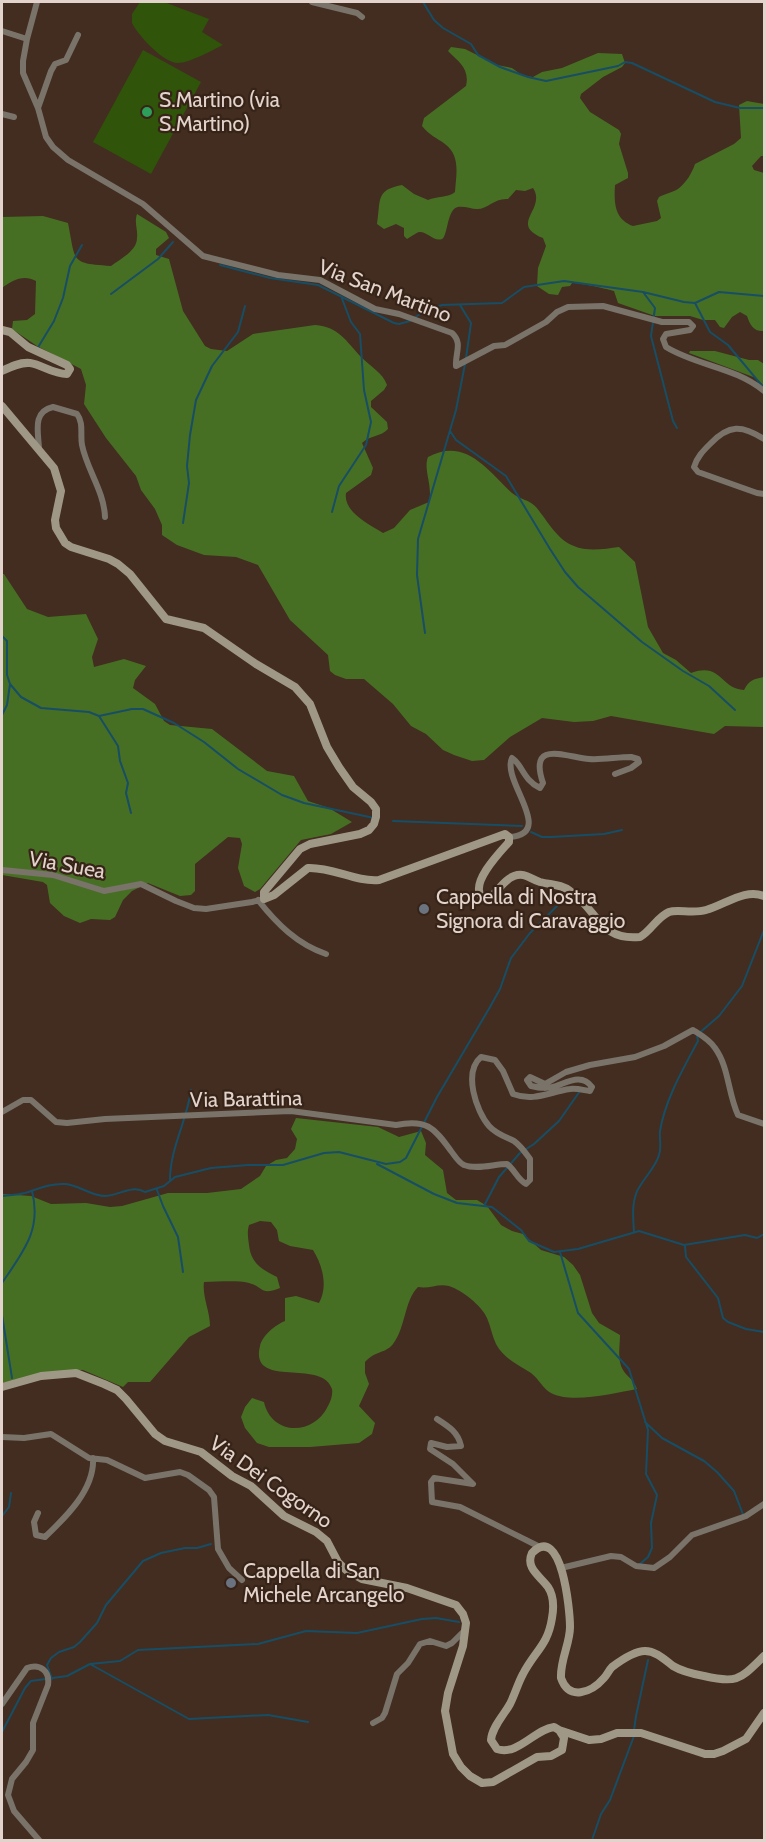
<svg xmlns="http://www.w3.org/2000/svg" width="766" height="1842" font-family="Cabin,sans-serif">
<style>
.green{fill:#2f540a}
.forest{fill:#476f24}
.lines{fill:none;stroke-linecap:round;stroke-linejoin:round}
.stream{stroke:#174e65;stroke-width:2}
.street{stroke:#797369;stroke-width:6}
.secondary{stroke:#a09887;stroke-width:8}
.leisure-dot{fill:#2e9e5b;stroke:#372317;stroke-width:2}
.worship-dot{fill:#6b7280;stroke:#372317;stroke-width:2}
.labels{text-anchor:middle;stroke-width:4.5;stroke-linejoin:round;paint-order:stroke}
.poi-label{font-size:21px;fill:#e2d4cc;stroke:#372317;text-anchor:start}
.street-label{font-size:21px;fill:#e2d4cc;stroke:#372317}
</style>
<rect width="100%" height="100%" fill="#422d20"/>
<!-- green -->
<path class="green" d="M140 2H164L209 19 202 32 223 45C212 50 190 63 178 63 163 63 138 35 132 23V14Z
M143 50 201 82 151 174 93 142Z"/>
<!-- forest -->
<path class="forest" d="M451 47 465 49 497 65 512 68 523 76 533 77 542 72 562 68 598 53 622 54 625 63 622 67 603 77 581 94 580 98 590 112 619 130 621 134 619 144 628 173V178L615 185C614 202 614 219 633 226L657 221 661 218 657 201 659 197C664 194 674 192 678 189 686 183 692 173 695 164L734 144 741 138 739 105 747 101 764 104V156H761L752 166 754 170 764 173V331C754 332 750 325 747 316L740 312 732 317 724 328 720 327 715 320H703L690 316H655L618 303 614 291C609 289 576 282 572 283L570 286 562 287 558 295 549 294 537 286 538 268 546 246 543 238C508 224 547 209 533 188L525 191 516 190 508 199C494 198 488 209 477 209 470 209 459 204 454 209 447 216 447 237 442 239 434 242 427 231 419 232 416 233 410 237 407 239L404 236V228L396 224 384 229 377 224C381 200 375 190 402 185L414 194 428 200C437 196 448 198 455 192 456 175 461 156 445 144 437 138 429 135 422 126L424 118 466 86C470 69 459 62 448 51Z
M137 214 166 232 169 238 156 249V255L169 259 183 311 205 346 211 349 227 351 253 334 315 325C339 327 346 341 361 357 370 366 383 373 387 385L384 390 371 401V407L387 422 388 429C381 437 370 435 362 443L373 468 371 475 346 493C343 512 369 524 383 533L394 528 410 510 429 502C433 485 423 470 428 457 466 437 487 470 512 493 519 499 530 500 536 507 547 520 557 540 574 546 587 552 605 549 619 547L635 562 648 627 663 653 676 660 691 673C722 662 720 689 744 690 749 680 754 679 764 677V727L725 726 714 734 611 716 593 721 574 722 542 718 510 737 484 760 472 761 454 755 443 750 426 734 411 726 393 704 364 679H346L335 675 330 671 328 655 290 620 258 565 236 557 204 555 177 545 162 535V525L155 509 141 490 136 476 106 438 84 404 86 385 81 369 37 346 12 329 13 321 27 320 35 314 36 281C24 274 12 280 2 288V217L43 216 68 223C76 263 70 263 111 266 120 259 137 251 137 238 138 229 134 223 137 214Z
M690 351H715L749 360H758L764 364V386L756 378 689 353Z
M2 574H4L27 609 48 617 86 614 98 639 92 657 94 667 124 659 146 666 135 680 133 688 155 704 164 721 170 725 212 729 267 771 294 776 308 801 329 808 352 822 331 834 301 840 260 889 255 892 244 886 238 868 242 844 240 838 228 837 195 864V891L191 895 180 896 148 883 132 891 123 900 115 917 110 920 91 919 80 923 64 916 50 903 47 885 43 882 2 875Z
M296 1118 378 1127 399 1137 421 1131 426 1143 425 1155 443 1170 447 1193 456 1200H477L487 1206 501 1225 512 1231 523 1234 541 1250 564 1257 573 1265 580 1275 592 1313 599 1323 620 1335C620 1346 617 1360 623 1370 627 1377 632 1377 637 1389 614 1393 572 1404 551 1393 543 1389 539 1379 531 1373 519 1365 504 1359 496 1344 492 1336 491 1327 487 1318 482 1306 462 1290 449 1286 438 1283 430 1289 418 1287 404 1301 406 1327 393 1344 385 1354 376 1350 365 1362V1373L369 1384 359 1406 375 1423 372 1434 359 1443 310 1447H269L257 1443 245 1428 241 1417 245 1407 252 1398 264 1402C271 1435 313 1437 328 1406 331 1401 333 1394 332 1389 323 1358 249 1390 260 1346 262 1336 275 1325 285 1321V1298L296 1296 319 1303C328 1287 323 1266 313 1250L290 1246 279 1241 277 1230 271 1222 260 1221 249 1225C247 1232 248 1237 249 1245 251 1263 261 1269 277 1277L280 1288C260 1296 264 1287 249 1283 236 1280 218 1282 204 1282 202 1296 210 1311 210 1326L189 1337 150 1382H128L123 1387 83 1370 60 1371 2 1383V1194L31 1196 51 1204 86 1203 110 1207 122 1206 168 1193H207L241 1189 260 1176 266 1166 276 1160 287 1158 295 1149 297 1139 291 1129Z"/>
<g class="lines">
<!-- stream -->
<path class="stream" d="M423 2 434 20 443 28 471 44 478 55 500 67 528 77 546 81 618 66 625 62 632 63 715 102 740 108H764
M220 265 270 278 318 285 394 323 399 324 410 321
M643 292 655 308 651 336 673 421 677 428
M111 294 158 259 173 242
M695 303 710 332 728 345 764 388
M460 305 471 323 466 358
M414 318 423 312 442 305 502 303 524 287 564 281 643 292 684 302 695 303 719 292 764 296
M37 349 54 321 63 298 70 266 82 245
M450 431 456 440 506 476 550 549 565 572 578 587 642 642 683 671 709 686 735 710
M332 512 339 486 366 445 371 422 364 390 360 334 351 322 341 296
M183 523 189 483 187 466 190 435 196 400 212 366 238 332 245 306
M425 633 417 575 418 539 456 410 465 364
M2 636 7 641V675L10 684 21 697 41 708 89 712 99 716 132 709H143L174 723 204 742 238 769 282 795 304 803 374 818
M2 715 7 705 10 684
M99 716 118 746 120 761 128 783 126 793 131 813
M393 821 522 826
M531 832 542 837H551L604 834 622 830
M377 1164 434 1194 457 1203 492 1207 521 1230 529 1241 554 1252 578 1249 639 1231 684 1245 745 1235 757 1238 764 1234
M170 1180C170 1148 187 1121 191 1090
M157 1190 163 1206 178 1237 183 1272
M2 1196C9 1195 17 1195 25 1193 38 1189 51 1183 65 1184 79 1185 91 1196 105 1196 118 1196 132 1184 145 1192L164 1186 175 1177 211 1168 248 1165H283L324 1153 339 1152 386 1164 400 1162 406 1158 437 1097 490 1007 500 989 511 958 530 933 557 906 566 893
M484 1206 499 1177 520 1153 534 1144 559 1121 580 1091
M634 1232C633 1217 631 1199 640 1186 646 1176 656 1166 659 1155 662 1147 659 1139 660 1131 665 1100 683 1069 698 1041L697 1035 719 1016 742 986 764 930
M685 1246 686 1257 718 1298 723 1318 728 1322 746 1329 764 1332
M560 1252 578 1313 629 1369 648 1430 646 1474 657 1495 651 1523 652 1548 648 1557 640 1564
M2 1283C23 1252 42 1230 32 1191
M2 1315 12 1378
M645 1422 662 1438 704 1461 717 1472 734 1491 744 1517
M2 1516 9 1507 11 1493
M90 1664 189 1719 268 1715 308 1722
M52 1679 47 1665 51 1658 59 1652 74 1647 80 1642 97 1623 106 1605 143 1561 161 1553 185 1548H197L211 1544
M634 1730 636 1716 648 1660
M2 1732 25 1688 31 1681 67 1676 90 1664 120 1661 138 1650 258 1644 306 1631 357 1633 422 1619 436 1618 459 1622
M592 1840 601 1814 610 1800 634 1736"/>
<!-- street -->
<path class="street" d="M37 2 27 39 23 61V73L38 108 46 137 53 147 68 160 143 204 203 256 278 275 320 280 375 309 399 314 452 333C463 343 455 353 456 366L494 346 505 345 546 322 557 312 568 307 603 306 662 322H689L693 326 690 330 666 334 663 339 666 347C697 366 735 367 764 391
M312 2 357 13 362 17
M2 31 27 39
M38 108 51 71 55 64 66 60 78 35
M2 114 14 117
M764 439C742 425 729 424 710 444 703 451 697 457 694 467L698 472 757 493 764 494
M39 450C39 434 31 412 53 407L77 414C84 423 80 435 82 445 87 470 104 491 105 517
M509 837C557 834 501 781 512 758 522 764 523 780 540 788L543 783C528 739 566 757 589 759 603 760 617 757 631 757L638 759 639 762 631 768 615 774
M2 870 53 875 104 891 141 884 176 901 194 908 206 909 252 902 264 899
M258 900C277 924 297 944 326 954
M2 1112 23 1100H31L56 1122 67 1123 105 1119 291 1111 396 1125C426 1119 434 1127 451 1151 455 1156 458 1162 464 1165 477 1170 494 1164 507 1164 515 1170 517 1179 526 1184L530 1180V1159C525 1152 521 1146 514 1141 506 1137 496 1134 489 1126 476 1111 463 1072 481 1057L495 1060 503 1071 513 1094C534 1102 549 1092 570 1089 576 1088 583 1090 590 1091L592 1087C582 1073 568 1082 556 1086 547 1089 540 1088 531 1086L527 1080 530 1077 545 1084 566 1072 590 1065 635 1057 664 1046 693 1030C701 1035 710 1040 715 1048 729 1067 728 1094 738 1115L764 1124
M437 1419C448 1426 458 1432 461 1446L447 1447 431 1443 430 1449 453 1464 473 1484 434 1478 431 1482 432 1502 460 1507 540 1547
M2 1437 24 1438 51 1434 89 1458 107 1460 145 1478 180 1472 188 1475 209 1490 214 1497 218 1549 229 1568 242 1580
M38 1513 34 1522 36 1535 45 1537C66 1517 95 1489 93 1458
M561 1568 611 1556 621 1557 636 1566 654 1568 670 1557 692 1535 746 1516 764 1504
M2 1704 27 1668C40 1663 50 1671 48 1685L33 1723V1750L26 1762 12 1779 8 1795 14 1811 39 1840
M373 1723 382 1718 385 1713 397 1674 408 1663 420 1644 430 1641 446 1646 452 1643 465 1630"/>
<!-- secondary -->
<path class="secondary" d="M2 330 10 332 28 347 67 365 70 369 67 374C52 374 43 365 30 363 20 362 10 367 2 371
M2 406 54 468 61 491 55 520 56 528 65 543 71 547 109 559 118 564 130 574 166 619 204 628 256 664 295 687 310 704 327 747 339 767 353 787 371 802 376 809V817L374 824 369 830 360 834 310 844 300 849 264 892V899L274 895 308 868C333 867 355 882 379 880L505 834 509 837V842C499 853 471 882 481 896L490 897C499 891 503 880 514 876 525 872 530 879 540 882 551 885 561 884 570 891 598 910 599 941 640 937 651 931 657 917 669 912 678 909 693 914 706 910 725 905 745 888 764 896
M2 1387 41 1376 76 1373 104 1384 117 1390 126 1399 155 1434 165 1441 201 1452 232 1476 251 1486 284 1516 316 1532 327 1541 338 1562 346 1570 362 1579 407 1588 456 1605 463 1614 466 1623 463 1646 448 1693 445 1711 453 1754 461 1767 470 1776 482 1783 493 1782 537 1757 551 1756 562 1750 564 1738 559 1730 554 1727C535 1729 518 1756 497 1749L491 1740C492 1727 504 1715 510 1704 515 1694 518 1683 523 1674 535 1651 548 1645 552 1618 554 1607 554 1596 548 1587 540 1576 525 1568 532 1553 562 1522 570 1611 570 1627 570 1644 560 1660 561 1678 569 1701 591 1693 604 1678 607 1675 609 1670 612 1667 620 1661 634 1651 645 1651 656 1651 665 1660 673 1666 683 1672 693 1674 704 1676 738 1684 740 1679 764 1656
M559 1730 589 1740 601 1739 617 1733H641L705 1754H714L723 1751 746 1739 764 1713"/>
</g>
<!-- markers -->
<circle class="leisure-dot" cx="147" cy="112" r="6"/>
<g class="worship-dot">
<circle cx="424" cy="909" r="6"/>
<circle cx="231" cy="1583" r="6"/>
</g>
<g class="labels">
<!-- poi labels -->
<g class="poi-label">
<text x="159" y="107">S.Martino (via<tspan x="159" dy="24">S.Martino)</tspan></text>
<text x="436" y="904">Cappella di Nostra<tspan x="436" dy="24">Signora di Caravaggio</tspan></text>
<text x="243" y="1578">Cappella di San<tspan x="243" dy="24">Michele Arcangelo</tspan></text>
</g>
<!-- street labels -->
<g class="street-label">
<text transform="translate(385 291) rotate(21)" y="7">Via San Martino</text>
<text transform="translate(67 865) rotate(10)" y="7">Via Suea</text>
<text transform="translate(246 1099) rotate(-1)" y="7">Via Barattina</text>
<text transform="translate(271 1482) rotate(35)" y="7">Via Dei Cogorno</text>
</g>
</g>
<!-- border -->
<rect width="766" height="1842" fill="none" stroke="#e2d4cc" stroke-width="6"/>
</svg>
